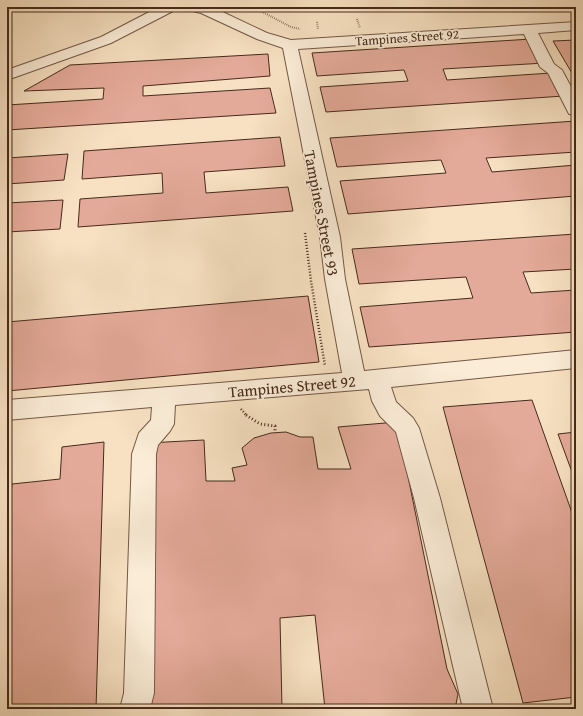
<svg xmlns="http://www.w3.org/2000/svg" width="583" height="716" font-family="'Gentium Book Plus',serif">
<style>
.building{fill:#e4aa99;stroke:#472a1b}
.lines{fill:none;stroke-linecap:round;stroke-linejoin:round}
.minor-casing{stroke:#735845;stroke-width:2}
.path-far2{stroke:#472a1b;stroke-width:2;stroke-dasharray:0.5 1.5;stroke-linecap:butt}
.path-far1{stroke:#472a1b;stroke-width:2.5;stroke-dasharray:1 2;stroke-linecap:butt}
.path{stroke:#472a1b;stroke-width:3;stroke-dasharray:1 2.5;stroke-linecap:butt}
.minor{fill:#faecd7;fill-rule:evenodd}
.labels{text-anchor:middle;stroke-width:3.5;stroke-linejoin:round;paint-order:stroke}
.far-street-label{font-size:13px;fill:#472a1b;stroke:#faecd7}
.street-label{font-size:16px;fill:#472a1b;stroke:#faecd7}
</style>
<rect width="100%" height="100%" fill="#f7e1c2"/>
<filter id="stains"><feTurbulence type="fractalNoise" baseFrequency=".005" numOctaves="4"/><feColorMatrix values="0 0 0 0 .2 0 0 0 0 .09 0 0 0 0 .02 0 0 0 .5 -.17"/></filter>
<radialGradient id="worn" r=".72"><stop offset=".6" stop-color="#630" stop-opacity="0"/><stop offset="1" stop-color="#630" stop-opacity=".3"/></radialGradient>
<!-- building -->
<path class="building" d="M323 7H343L340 11Z
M531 39 545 63 443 69 447 80 551 73 564 96 326 112 320 87 408 81 404 70 317 76 312 53Z
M576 40V80L553 41Z
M268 54 270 76 143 86V96L270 88 276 113 7 130V105L103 99 104 88 24 91 70 65Z
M576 121V152L486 158 492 172 576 165V196L348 214 340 181 446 173 441 160 337 167 330 138Z
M280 137 285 166 204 172 206 193 288 187 293 211 78 227 80 199 163 193 162 173 82 179 84 151Z
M68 154 64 180 7 184V158Z
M63 200 60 229 7 232V203Z
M576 234V269L523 272 531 293 576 290V332L369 347 360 307 473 298 466 277 359 284 352 249Z
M308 296 319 362 7 391V322Z
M532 400 576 524V697L523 703 443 407Z
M397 422 447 669 458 694 455 709H325L315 615 280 618 282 709H141L147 443 204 440 206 481H235L232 468 247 465 242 448 254 438 271 433 286 432 300 437H313L318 469H351L338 427Z
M576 432V483L558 434Z
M104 442 96 709H7V526L12 484 60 479 62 447Z"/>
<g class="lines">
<defs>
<path id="minor" d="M159 7H177L175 10 111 43 7 80V70L101 37Z
M186 7H212L267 33 291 40 576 22V30L538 33 554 64 562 70 576 96 575 115 569 114 567 110 548 73 540 67 524 34 298 49 340 237 345 279 364 371 576 350V368L391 387 396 402 413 418 419 428 440 498 493 709H463L414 498 396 432 380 416 372 401 369 389 175 405 174 424 170 431 158 445 156 454 154 693 150 709H120L124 693 132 454 139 433 151 420 152 407 7 420V400L342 373 325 279 320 237 283 48 257 39 201 13 188 10Z"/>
</defs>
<!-- minor casing -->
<use href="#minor" class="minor-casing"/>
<!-- path-far2 -->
<path class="path-far2" d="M253 7 291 27 300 29
M357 19 360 28
M317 22 318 29"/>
<!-- path-far1 -->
<path class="path-far1" d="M305 233 311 281 325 366
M241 409 247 416"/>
<!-- path -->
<path class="path" d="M246 415 260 424 275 426V431"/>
<!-- minor -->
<use href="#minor" class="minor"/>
</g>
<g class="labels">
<!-- far-street labels -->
<g class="far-street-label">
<text transform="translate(407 37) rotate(-4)" y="5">Tampines Street 92</text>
</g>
<!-- street labels -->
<g class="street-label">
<text transform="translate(322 213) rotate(79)" y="6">Tampines Street 93</text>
<text transform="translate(292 386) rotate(-5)" y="6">Tampines Street 92</text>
</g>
</g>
<!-- margin -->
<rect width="583" height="716" fill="none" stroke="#f7e1c2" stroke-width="24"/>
<rect x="8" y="8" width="567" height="700" fill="none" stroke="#472a1b" stroke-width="2"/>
<rect x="12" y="12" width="559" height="692" fill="none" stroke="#472a1b"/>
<rect width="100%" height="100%" filter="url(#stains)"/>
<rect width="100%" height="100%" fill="url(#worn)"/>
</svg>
